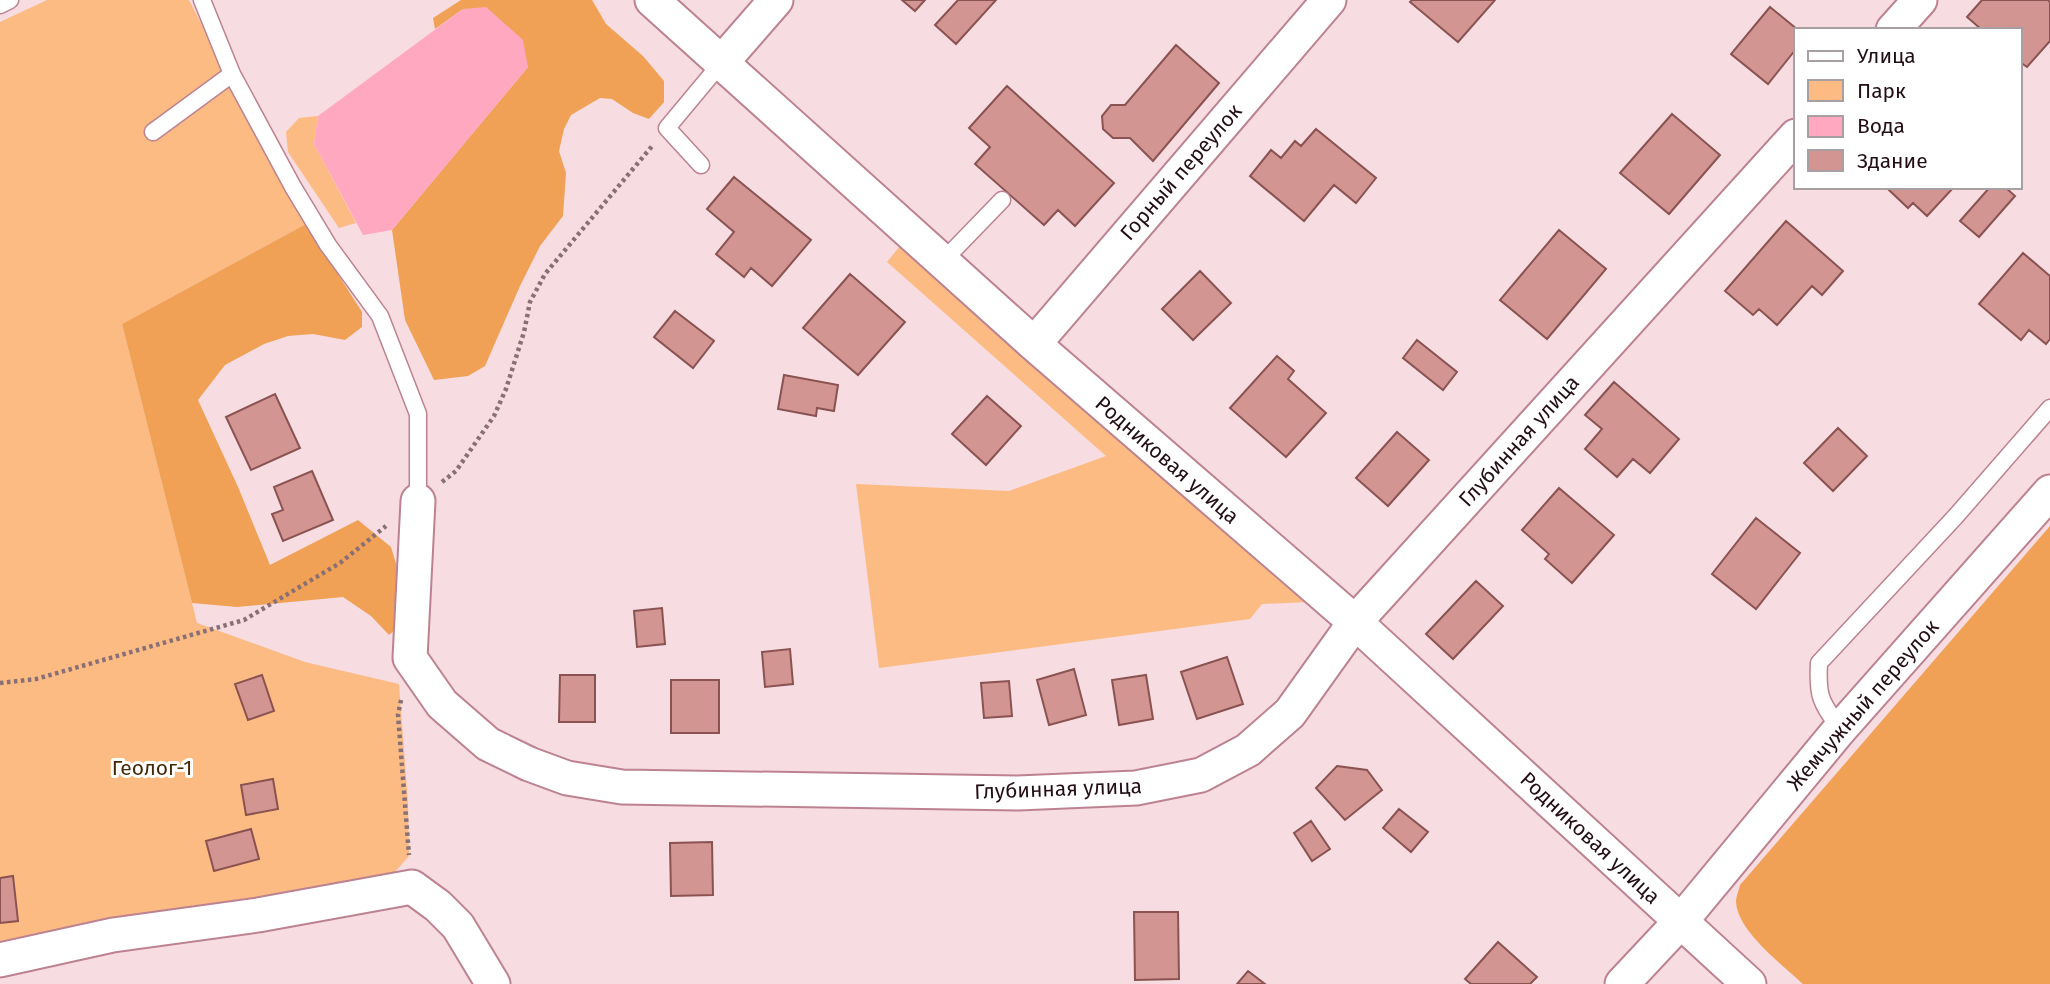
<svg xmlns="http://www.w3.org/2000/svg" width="2050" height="984" font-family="'Fira Sans',sans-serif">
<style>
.green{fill:#fbbb82}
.forest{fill:#f0a155}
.water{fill:#ffa8bf}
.building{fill:#d39592;stroke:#8a5351;stroke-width:2}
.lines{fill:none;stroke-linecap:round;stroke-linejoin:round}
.lane-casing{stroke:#bd8291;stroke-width:19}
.street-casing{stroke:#bd8291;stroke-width:37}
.path{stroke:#897077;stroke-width:4.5;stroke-dasharray:3.5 3.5;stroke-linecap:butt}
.lane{stroke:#fff;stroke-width:16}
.street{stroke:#fff;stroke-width:33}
.labels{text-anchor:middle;stroke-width:6;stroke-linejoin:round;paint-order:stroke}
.street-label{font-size:21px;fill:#240e15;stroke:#fff}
.park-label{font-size:21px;fill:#472807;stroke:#fff}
</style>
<rect width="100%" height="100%" fill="#f7dce2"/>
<!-- green -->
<path class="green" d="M47 0H189L306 224 122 324 197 623 305 662 399 684 408 803 409 856 394 873 0 951V22Z
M318 116 314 144 356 223 339 228 288 152 286 132 299 118Z
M900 246 1309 602 1262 604 1250 619 879 668 856 484 1009 491 1106 456 887 262Z"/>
<!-- forest -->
<path class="forest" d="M461 0H592L606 24 643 56 664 81V102L649 119 633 113 612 99 600 98 571 115 564 129 559 151 566 173 563 216 540 246 520 286 485 366 468 376 434 380 405 320 392 230 528 67 463 9 435 29 433 18Z
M306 224 362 312V327L345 340 313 334 288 336 264 344 225 365 198 400 238 487 270 565 358 520 391 547 397 567 400 625 389 635 371 616 343 597 237 607 192 603 122 324Z
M2050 526V984H1803C1783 965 1738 932 1736 902 1736 897 1739 890 1740 885Z"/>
<!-- water -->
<path class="water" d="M486 7 523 40 528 67 392 230 363 235 314 144 318 116 463 9Z"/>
<!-- building -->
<path class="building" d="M902 0H925L915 11Z
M958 0H996L956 44 935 25Z
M1412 0H1495L1458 42 1410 2Z
M1982 0H2048L2050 2V41L2027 67 2020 62V30H1982L1967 17Z
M1770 7 1798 30H1796V49L1768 84 1731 54Z
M1176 45 1219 83 1153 161 1130 138H1113L1103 129 1102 116 1111 105H1125Z
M1007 86 1114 183 1075 226 1058 210 1044 225 975 164 990 147 969 128Z
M1672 114 1720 155 1669 214 1620 173Z
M1316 129 1376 178 1356 203 1334 185 1304 221 1250 176 1271 150 1281 158 1295 141 1301 146Z
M734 177 811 240 772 286 751 268 744 277 716 254 734 232 707 209Z
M1891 187H1954L1927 216 1913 203 1908 208 1889 190Z
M1990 187H2005L2015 196 1979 237 1960 221Z
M1786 221 1843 271 1822 295 1812 286 1777 325 1759 309 1753 315 1725 291Z
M1559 230 1606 269 1547 339 1500 300Z
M2023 253 2050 276V339L2046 344 2029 330 2021 340 1979 304Z
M1200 271 1231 303 1193 340 1162 309Z
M850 274 905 322 858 375 803 328Z
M675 311 714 341 693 368 654 337Z
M1417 340 1457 372 1443 390 1403 358Z
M1277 356 1294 371 1288 379 1326 413 1286 457 1230 408Z
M784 375 838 385 834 411 817 408 816 416 778 409Z
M1614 382 1679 439 1650 473 1633 459 1617 477 1585 449 1602 429 1585 415Z
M275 394 300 448 251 470 226 417Z
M987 396 1021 426 986 465 952 434Z
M1838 428 1867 456 1833 491 1804 463Z
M1397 432 1429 460 1388 506 1356 478Z
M312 471 333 520 283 541 272 514 283 510 274 487Z
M1559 488 1614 535 1572 583 1545 559 1549 554 1522 530Z
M1756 518 1800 553 1756 609 1712 574Z
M1476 581 1503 606 1453 659 1426 634Z
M662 608 665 644 637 647 634 611Z
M790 649 793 684 765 687 762 652Z
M1227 657 1243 704 1197 719 1181 672Z
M1074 669 1086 715 1049 725 1037 680Z
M262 675 274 711 248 720 235 684Z
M560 675H595V722H559Z
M1146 675 1153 719 1119 725 1112 680Z
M671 680H719V733H671Z
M1009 681 1012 716 984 718 981 683Z
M1337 766 1367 770 1382 790 1345 820 1316 788Z
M273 779 278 809 246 815 241 785Z
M1399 809 1428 832 1411 852 1383 828Z
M1311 821 1330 849 1312 861 1294 833Z
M251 829 259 859 214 871 206 841Z
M712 842 713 895 671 896 670 843Z
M13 876 18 921 0 923V878Z
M1134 912H1178L1179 979 1135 980Z
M1498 942 1537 977 1530 984H1471L1465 979Z
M1248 971 1265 984H1237Z"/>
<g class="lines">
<defs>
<path id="lane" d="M202 0 232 74 293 187 328 245 380 316 418 414V501
M0 5 10 0
M153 132 232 74
M701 165 667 128 722 62
M942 262 1002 200
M1840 729C1821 702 1817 697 1819 663L1956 516 2050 408"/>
<path id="street" d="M652 0 1034 344 1355 622 1749 984
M1893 30 1920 0
M722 62 776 0
M1034 344 1329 0
M418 501 410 658 442 704 488 744 529 764 567 778 622 787 1018 793 1136 788 1201 775 1248 750 1290 713 1355 622 1796 136
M0 960 113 935 258 915 412 887 438 906 458 926 493 984
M1622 984 1681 921 1840 729 2050 492"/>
</defs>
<!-- lane casing -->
<use href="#lane" class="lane-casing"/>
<!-- street casing -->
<use href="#street" class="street-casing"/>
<!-- path -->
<path class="path" d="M442 482 456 471 494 416 506 389 524 332 530 302 545 274 653 145
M0 683 36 679 244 620 340 563 386 526
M401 700 398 715 409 855"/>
<!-- lane -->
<use href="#lane" class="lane"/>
<!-- street -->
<use href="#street" class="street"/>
</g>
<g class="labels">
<!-- street labels -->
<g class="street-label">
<text transform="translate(1181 172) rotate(-49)" y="7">Горный переулок</text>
<text transform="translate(1519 441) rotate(-48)" y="7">Глубинная улица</text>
<text transform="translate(1167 460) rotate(41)" y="7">Родниковая улица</text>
<text transform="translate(1863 705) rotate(-49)" y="7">Жемчужный переулок</text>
<text transform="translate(1058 789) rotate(-2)" y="7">Глубинная улица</text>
<text transform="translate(1590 838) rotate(43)" y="7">Родниковая улица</text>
</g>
<!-- park labels -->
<g class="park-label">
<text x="152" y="775">Геолог-1</text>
</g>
</g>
<!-- legend -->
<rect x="1794" y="28" width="228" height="161" fill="#ffffff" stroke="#a79fa1" stroke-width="2"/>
<rect x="1808" y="51" width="35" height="10" fill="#ffffff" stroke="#a79fa1" stroke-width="2"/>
<text x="1857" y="63" font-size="21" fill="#240e15">Улица</text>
<rect x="1808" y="80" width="35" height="21" fill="#fbbb82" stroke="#a79fa1" stroke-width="2"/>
<text x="1857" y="98" font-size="21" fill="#240e15">Парк</text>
<rect x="1808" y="116" width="35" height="21" fill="#ffa8bf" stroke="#a79fa1" stroke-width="2"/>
<text x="1857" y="133" font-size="21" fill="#240e15">Вода</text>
<rect x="1808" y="150" width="35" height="21" fill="#d39592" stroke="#a79fa1" stroke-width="2"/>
<text x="1857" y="168" font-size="21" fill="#240e15">Здание</text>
</svg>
